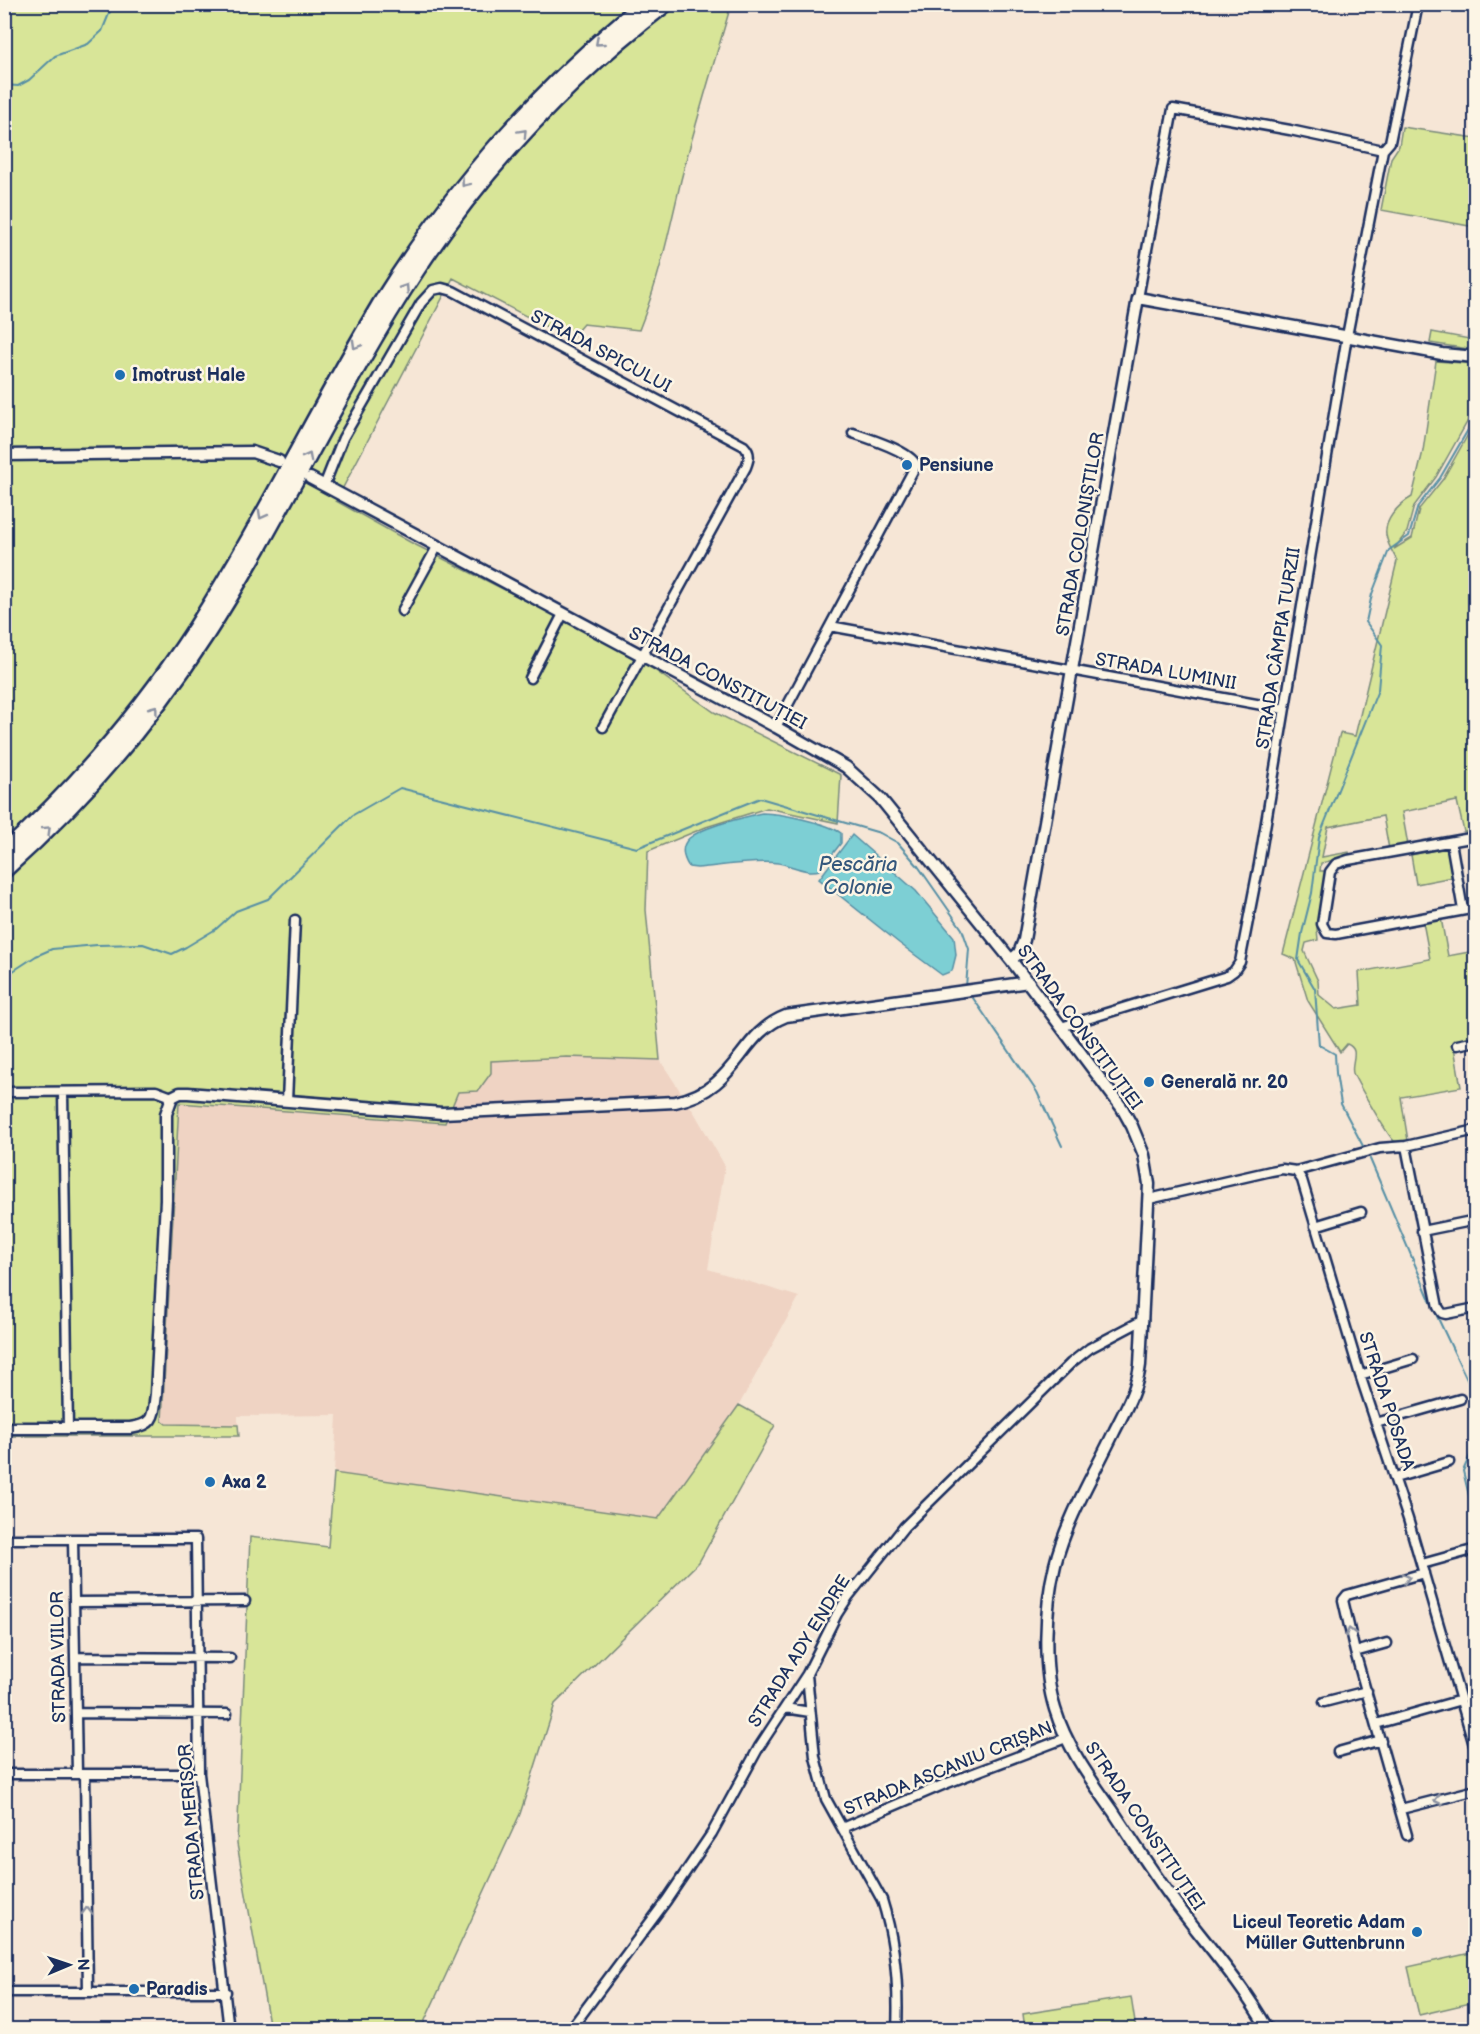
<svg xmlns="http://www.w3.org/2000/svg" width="1480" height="2034" font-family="'Balsamiq Sans',sans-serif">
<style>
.built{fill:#efd3c3}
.green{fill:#d8e598;stroke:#7a8a7b;stroke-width:1.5}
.water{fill:#7dcfd4;stroke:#568fa5;stroke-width:1.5}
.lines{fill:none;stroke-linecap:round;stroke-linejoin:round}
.stream{stroke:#568fa5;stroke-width:2}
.minor-casing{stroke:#1b2f5e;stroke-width:13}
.tertiary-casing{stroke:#1b2f5e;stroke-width:15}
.motorway-casing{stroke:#1b2f5e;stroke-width:20}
.minor{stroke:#fcf5e5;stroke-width:8}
.tertiary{stroke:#fcf5e5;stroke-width:10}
.motorway{stroke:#fcf5e5;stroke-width:15}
.oneway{stroke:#8c92a2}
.poi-dot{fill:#1f6fb2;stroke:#fcf5e5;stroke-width:2}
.labels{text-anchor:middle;stroke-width:5;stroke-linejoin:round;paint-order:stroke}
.street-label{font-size:18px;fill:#1b2f5e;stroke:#fcf5e5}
.poi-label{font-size:18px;font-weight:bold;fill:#1b2f5e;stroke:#fcf5e5;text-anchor:start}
.water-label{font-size:20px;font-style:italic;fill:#34577c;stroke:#fcf5e5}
</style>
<rect width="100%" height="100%" fill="#f6e6d6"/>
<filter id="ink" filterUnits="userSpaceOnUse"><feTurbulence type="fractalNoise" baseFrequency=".0167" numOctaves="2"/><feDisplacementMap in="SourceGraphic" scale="12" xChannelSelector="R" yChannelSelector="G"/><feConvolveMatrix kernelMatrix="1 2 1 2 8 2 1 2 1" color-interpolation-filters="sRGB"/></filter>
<g filter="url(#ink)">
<!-- built -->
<path class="built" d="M567 1057 660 1060 695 1114 725 1166 708 1269 799 1297 739 1405 658 1519 334 1473 337 1415 238 1416V1425L166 1424 162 1421 179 1103 445 1123 458 1092 490 1061Z"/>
<!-- green -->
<path class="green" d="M5 5H731C714 63 696 121 681 180 669 232 659 280 639 330L583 324 570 339 453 278 336 501 410 542 582 629 653 669 714 712 841 775 838 823 767 808 706 827 648 851 646 910 660 1060 567 1057 491 1061V1073L478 1091 458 1092 445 1123 179 1103 162 1421 166 1424 238 1425 239 1436H5Z
M1402 127 1475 138V227L1381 210 1391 158 1399 146Z
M1432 332 1475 340V350L1430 343Z
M1436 361 1476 364 1475 408 1436 477 1414 506 1407 532 1394 549 1412 538 1419 509 1443 479 1475 422V830L1464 832 1457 801 1402 812 1408 845 1389 849 1383 816 1328 827 1322 857 1349 852 1350 856 1321 863 1320 871H1326L1317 929 1318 940 1306 943 1304 951 1318 981 1319 995 1336 1009 1361 1005 1359 972 1430 959 1423 922 1441 918 1448 956 1475 951V1037L1453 1042 1461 1087 1401 1097 1408 1141C1404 1142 1398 1143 1394 1141 1388 1136 1356 1081 1353 1073 1350 1062 1361 1050 1347 1044L1340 1052 1308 1001 1295 959 1283 954 1340 733 1355 736 1397 561C1394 554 1389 547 1387 539 1381 522 1399 504 1412 497L1423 451Z
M1445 848 1449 851 1453 877 1416 884 1411 855Z
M739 1405 775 1425 699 1562 555 1704 520 1814 421 2029H270L237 1844 250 1537 328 1547 334 1473 658 1519Z
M1475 1952V2002L1419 2015 1408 1967Z
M1131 1997 1136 2029H1025L1023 2014Z"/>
<!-- water -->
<path class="water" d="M762 813C780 813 827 823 841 833V843L820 870C805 874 792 865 778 863 755 860 720 866 697 868L689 867C671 839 699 831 720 824 734 820 748 816 762 813Z
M852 835 916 891 954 937 956 955 952 971 942 975 899 943 819 879Z"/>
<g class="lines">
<!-- stream -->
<path class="stream" d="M4 85 18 86 29 80 55 56 88 44 102 31 113 4
M4 977 36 956 52 949 97 945 143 944 172 954 186 947 216 929 236 911 268 899 353 815 400 788 637 848 760 798 880 833 898 843 918 866 962 929 969 949 966 987
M973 998 1037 1092 1062 1146
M1364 1148 1341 1104 1336 1073 1335 1054 1319 1045 1315 989 1298 960 1302 933 1312 893 1319 837 1378 690 1382 645 1366 622 1372 594 1389 550 1409 536 1418 506 1440 478 1476 416
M1370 1159 1436 1314 1471 1388 1476 1406
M1476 1442 1463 1471 1471 1504V1522L1476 1527"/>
<defs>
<path id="minor" d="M1138 298 1173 109 1290 130 1383 150
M324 486 343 438 421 303 433 290 442 288 453 291 744 446C751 453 749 459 746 467L603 727
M402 611 437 547
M830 626 1284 709
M530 678 563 614
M776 727 916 465C910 451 868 438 853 433
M1476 837 1348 860 1336 864 1330 872 1322 924 1327 933 1336 934 1476 908
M1451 842 1463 910
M1061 1027 1227 976 1234 971 1240 962 1259 864 1347 336 1383 150 1390 142 1418 4
M1457 1045 1476 1041
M4 1092 156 1091 172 1097
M63 1092 68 1429
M287 1101 295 920
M1406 1146 1438 1307 1442 1313 1446 1314 1476 1308
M1296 1171 1302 1180 1360 1375 1408 1519 1476 1752
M1296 1171 1380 1148 1406 1146 1476 1130
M1149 1199 1271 1171 1282 1169 1296 1171
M1315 1226 1361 1212
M1422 1231 1476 1220
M1360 1375 1413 1359
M1376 1423 1460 1399
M1395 1478 1449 1462
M4 1539H196L199 1774 229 2030
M73 1539 77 1774
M1422 1564 1476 1549
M74 1602 245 1601
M1355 1652 1387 1643
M75 1657 230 1658
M807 1675 815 1757 826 1799 882 1900C895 1941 899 1987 897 2030
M1324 1702 1367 1691
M785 1708 810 1712
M76 1713 227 1714
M1376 1724 1461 1700
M1338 1752 1381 1740
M4 1774H199
M85 1774 88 1991
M1401 1809 1476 1790
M842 1828 945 1784 1066 1738
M1407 1835 1355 1652 1343 1600 1347 1595 1424 1573
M4 1992H226
M570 2030 666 1901 712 1833 759 1747 807 1674 837 1614 848 1597 904 1527 1071 1363 1090 1348 1143 1320"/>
<path id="tertiary" d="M4 455 252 452 279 461
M310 478 776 727 846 767 880 798 1011 960 1122 1108 1132 1126 1144 1155 1149 1184 1140 1365C1137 1390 1125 1410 1114 1432 1094 1474 1066 1520 1055 1565 1045 1606 1042 1668 1055 1709 1066 1746 1091 1780 1113 1811 1134 1843 1154 1875 1177 1905 1208 1946 1243 1985 1268 2030
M1011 960 1019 953 1024 940 1138 298 1442 354 1476 357
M4 1428H130C155 1425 153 1416 156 1394L166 1200V1114L172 1097 180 1093H188L442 1113 675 1102C739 1089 737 1035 786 1016L1029 982"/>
<path id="motorway" d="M4 853C78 786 142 711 196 628 263 523 317 410 381 303 452 189 539 89 644 4
M4 870C81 801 149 723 205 636 282 517 339 387 417 269 484 168 568 78 665 4"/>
</defs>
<!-- minor casing -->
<use href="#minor" class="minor-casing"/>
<!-- tertiary casing -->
<use href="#tertiary" class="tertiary-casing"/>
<!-- motorway casing -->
<use href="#motorway" class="motorway-casing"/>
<!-- minor -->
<use href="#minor" class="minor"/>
<!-- tertiary -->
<use href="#tertiary" class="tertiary"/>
<!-- motorway -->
<use href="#motorway" class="motorway"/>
</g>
<!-- one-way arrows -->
<defs><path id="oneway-chevron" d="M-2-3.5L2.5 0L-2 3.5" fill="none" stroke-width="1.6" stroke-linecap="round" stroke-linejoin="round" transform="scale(1.5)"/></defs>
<g class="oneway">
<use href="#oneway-chevron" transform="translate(599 42) rotate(139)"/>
<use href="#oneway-chevron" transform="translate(523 133) rotate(-47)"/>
<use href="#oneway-chevron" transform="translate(465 183) rotate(128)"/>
<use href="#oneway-chevron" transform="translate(405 288) rotate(-57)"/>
<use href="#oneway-chevron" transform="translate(356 345) rotate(120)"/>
<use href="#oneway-chevron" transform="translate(308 457) rotate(-62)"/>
<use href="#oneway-chevron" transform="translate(262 515) rotate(119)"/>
<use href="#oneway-chevron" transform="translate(154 709) rotate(-53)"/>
<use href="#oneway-chevron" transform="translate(47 830) rotate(-44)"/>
<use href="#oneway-chevron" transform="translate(1406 1578) rotate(-15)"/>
<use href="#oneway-chevron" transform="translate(1350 1632) rotate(-105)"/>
<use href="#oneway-chevron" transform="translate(1438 1800) rotate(165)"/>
<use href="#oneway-chevron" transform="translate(87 1911) rotate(-91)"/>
</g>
</g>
<!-- markers -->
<g class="poi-dot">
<circle cx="120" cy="375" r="6"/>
<circle cx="907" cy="465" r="6"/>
<circle cx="1149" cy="1082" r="6"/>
<circle cx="210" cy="1482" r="6"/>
<circle cx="1417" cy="1932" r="6"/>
<circle cx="134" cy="1989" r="6"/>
</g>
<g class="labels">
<!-- street labels -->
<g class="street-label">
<text transform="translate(601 351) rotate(28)" y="6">STRADA SPICULUI</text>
<text transform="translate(1080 534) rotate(-80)" y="6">STRADA COLONIȘTILOR</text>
<text transform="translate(1278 648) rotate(-81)" y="6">STRADA CÂMPIA TURZII</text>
<text transform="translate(1166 671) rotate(10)" y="6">STRADA LUMINII</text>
<text transform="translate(718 678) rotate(28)" y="6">STRADA CONSTITUȚIEI</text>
<text transform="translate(1080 1027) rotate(54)" y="6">STRADA CONSTITUȚIEI</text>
<text transform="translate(1387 1401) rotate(72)" y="6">STRADA POSADA</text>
<text transform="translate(799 1651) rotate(-58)" y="6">STRADA ADY ENDRE</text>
<text transform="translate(58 1657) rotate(-91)" y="6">STRADA VIILOR</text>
<text transform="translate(948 1768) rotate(-22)" y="6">STRADA ASCANIU CRIȘAN</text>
<text transform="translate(191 1822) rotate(-95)" y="6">STRADA MERIȘOR</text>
<text transform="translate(1145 1826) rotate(56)" y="6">STRADA CONSTITUȚIEI</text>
</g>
<!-- poi labels -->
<g class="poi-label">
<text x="132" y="381">Imotrust Hale</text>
<text x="919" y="471">Pensiune</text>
<text x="1161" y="1088">Generală nr. 20</text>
<text x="222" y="1488">Axa 2</text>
<text x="1405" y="1928" text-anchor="end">Liceul Teoretic Adam<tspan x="1405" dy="21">Müller Guttenbrunn</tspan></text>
<text x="146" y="1995">Paradis</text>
</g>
<!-- water labels -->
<g class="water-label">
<text x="858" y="871">Pescăria<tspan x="858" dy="23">Colonie</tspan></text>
</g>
</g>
<!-- margin -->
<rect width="1480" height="2034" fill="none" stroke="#fcf5e5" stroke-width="24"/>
<rect x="12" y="12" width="1456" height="2010" fill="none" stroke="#1b2f5e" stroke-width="2" filter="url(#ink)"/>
<!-- north arrow -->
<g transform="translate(69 1965) rotate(88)" stroke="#fcf5e5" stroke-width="4.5" paint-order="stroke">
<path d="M0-4.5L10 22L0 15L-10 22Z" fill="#1b2f5e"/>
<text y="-9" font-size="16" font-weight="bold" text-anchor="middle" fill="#1b2f5e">N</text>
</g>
</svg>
